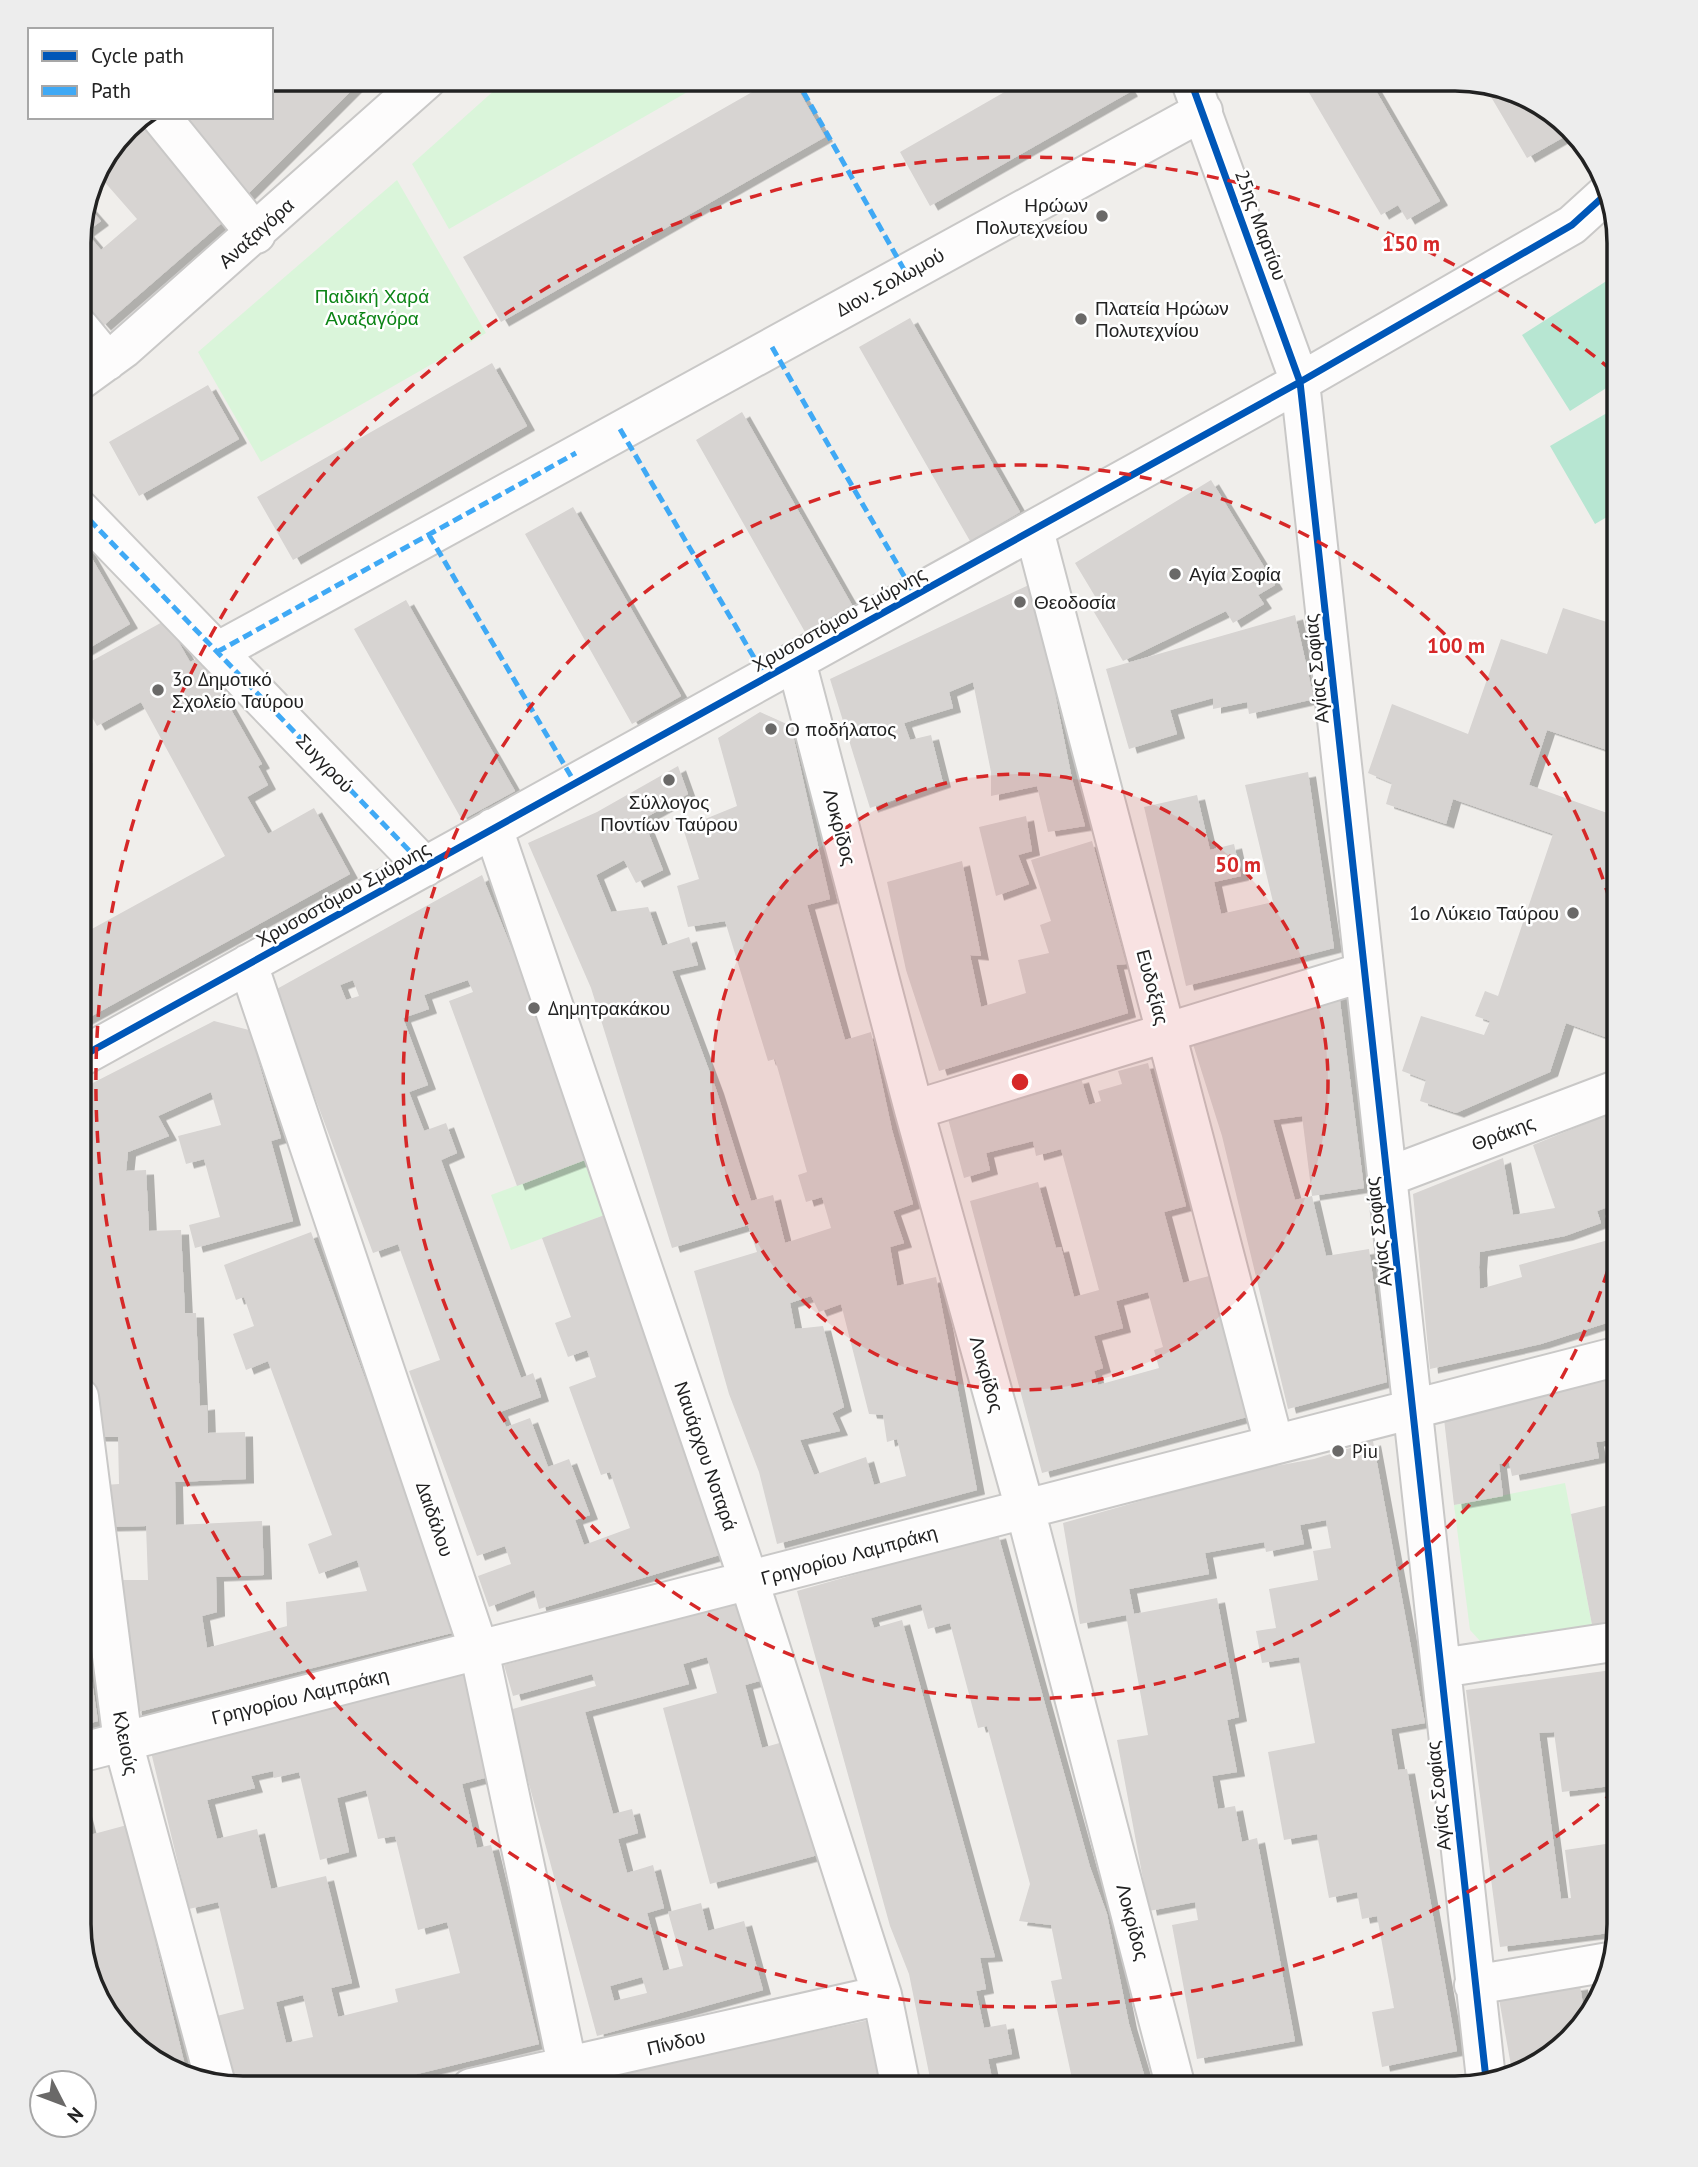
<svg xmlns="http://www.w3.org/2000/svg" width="1698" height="2167" font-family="'PT Sans',sans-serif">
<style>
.park{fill:#daf5da}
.pitch{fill:#b7e6d2}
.building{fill:#d7d4d2;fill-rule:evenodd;filter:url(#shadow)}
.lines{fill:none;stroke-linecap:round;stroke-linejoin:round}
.minor-casing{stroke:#c9c8c7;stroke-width:42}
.minor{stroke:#fdfcfc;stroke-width:38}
.quiet{stroke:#3fa9f5;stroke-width:5;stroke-dasharray:10 5;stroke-linecap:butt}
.cycleway-casing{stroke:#fff;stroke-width:11}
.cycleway{stroke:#0057b8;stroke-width:7}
.ring{fill:none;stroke:#d62828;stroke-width:3.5;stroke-dasharray:12 9}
.poi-dot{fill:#6a6968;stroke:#fff;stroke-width:2.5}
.labels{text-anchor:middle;stroke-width:5;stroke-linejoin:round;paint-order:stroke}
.poi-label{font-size:19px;fill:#222;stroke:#fff;text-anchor:start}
.street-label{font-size:19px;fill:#222;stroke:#fff}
.park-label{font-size:19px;fill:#0c8416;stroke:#fff}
.rim{fill:none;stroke:#222;stroke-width:3.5}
.centre{fill:#d62828;stroke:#fff;stroke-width:3.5}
.ring-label{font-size:21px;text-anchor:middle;font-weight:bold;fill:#d62828;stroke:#fff;stroke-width:5;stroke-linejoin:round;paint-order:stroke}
</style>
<defs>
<filter id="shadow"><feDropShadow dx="8" dy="4.5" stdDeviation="0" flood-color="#0004"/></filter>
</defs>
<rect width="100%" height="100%" fill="#f0eeeb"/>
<!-- park -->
<path class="park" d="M507 79H710L449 229 412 164Z
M397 180 486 333 261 462 198 352Z
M590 1158 610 1213 511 1250 491 1195Z
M1565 1483 1593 1630 1481 1642 1470 1630 1454 1505Z"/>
<!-- pitch -->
<path class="pitch" d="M1619 273V380L1570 411 1522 335Z
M1619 406V510L1595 524 1550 446Z"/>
<!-- building -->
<path class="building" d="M271 79H363L246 196 183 117H271Z
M775 79H792L825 137 501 322 463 257Z
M1027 79H1122L1130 92 930 206 900 152Z
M1301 79H1369L1440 201 1407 220 1398 205 1381 215Z
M1484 85 1538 101 1571 133 1527 158Z
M138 117 224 221 103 326 79 299V231L86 204 101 221 86 232 101 250 137 219 95 171Z
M910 318 1020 512 970 541 859 347Z
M492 363 527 426 293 560 257 497Z
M208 385 239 439 139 496 109 442Z
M742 412 852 605 805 632 696 440Z
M1211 480 1275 585 1258 595 1264 604 1233 623 1226 611 1123 661 1091 607 1099 603 1075 563Z
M573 507 681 696 632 724 525 534Z
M79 536 130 624 79 654Z
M1033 583 1072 779 1085 826 1048 832 1037 786 991 796V772L973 682 949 692 953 708 904 723 910 740 931 735 943 783 870 808 830 679Z
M1619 596V754L1547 730 1529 785 1610 814 1619 790V1042L1566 1023 1550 1072 1456 1113 1420 1101 1426 1080 1402 1071 1421 1016 1484 1035 1490 1021 1475 1016 1485 991 1498 996 1553 834 1453 799 1446 824 1386 804 1392 783 1368 773 1392 704 1468 734 1501 639 1547 654 1563 608 1610 623Z
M406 600 515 791 462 820 354 629Z
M1295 615 1314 699 1249 714 1247 702 1213 709V698L1170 710 1177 734 1129 749 1106 669Z
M166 620 190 662 201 657 262 764 258 766 268 785 247 797 268 834 314 808 350 874 79 1023V936L225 856 141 702 97 726 79 694V668Z
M760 712 791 726 830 899 807 905 845 1040 871 1032 892 1130 913 1204 893 1211 904 1243 890 1247 897 1286 936 1277 977 1490 777 1544 759 1472 729 1394 694 1271 757 1252 748 1225 672 1248 591 988 528 843 597 812 678 766 688 794 643 819 663 870 636 883 624 860 596 875 611 912 648 907 662 946 689 937 698 965 672 971 716 1089 751 1201 773 1195 785 1243 831 1228 822 1197 806 1202 798 1175 807 1172 775 1059 768 1061 725 921 688 927 677 886 699 879 683 828 737 806 718 738ZM811 1296 819 1312 841 1304 869 1414 883 1415 887 1442 897 1439 906 1476 874 1485 866 1457 814 1475 800 1440 840 1431 832 1413 844 1407 823 1326 795 1329 790 1303Z
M1308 772 1334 948 1186 986 1144 807 1197 795 1210 850 1234 844 1241 876 1214 882 1221 914 1273 902 1245 785Z
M1026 816 1032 851 1018 855 1029 884 996 896 979 827Z
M1092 841 1126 964 1116 965 1128 1013 939 1071 906 970 887 882 962 861 981 956 970 955 981 1007 1026 993 1018 960 1049 953 1040 925 1051 921 1031 860Z
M482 875 522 974 590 1158 517 1186 449 1001 473 992 468 980 424 995 429 1009 403 1018 428 1085 409 1092 424 1131 446 1123 457 1153 441 1160 521 1378 533 1373 541 1397 500 1412 506 1427 530 1418 548 1467 569 1459 590 1515 575 1520 584 1545 630 1528 610 1472 601 1475 569 1387 596 1377 587 1350 568 1357 555 1323 571 1317 542 1238 610 1213 733 1551 539 1609 534 1590 489 1607 478 1576 511 1564 505 1546 477 1556 409 1371 440 1360 398 1244 373 1253 275 990ZM353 980 359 996 346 1000 340 985Z
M1339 993 1364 1188 1312 1196 1302 1116 1273 1120 1295 1200 1312 1196 1326 1256 1369 1249 1387 1382 1288 1409 1222 1136 1192 1041Z
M214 1021 249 1030 281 1138 271 1141 293 1221 195 1248 189 1225 220 1217 204 1159 186 1164 178 1136 221 1125 211 1092 158 1116 169 1136 128 1152 126 1171 146 1170 149 1231 181 1230 185 1313H196L200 1406 207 1405 208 1433 245 1432 246 1479 175 1482 176 1525 262 1521 264 1575 216 1577 217 1612 202 1616 207 1648 287 1626 286 1602 367 1591 357 1560 319 1574 308 1544 332 1535 268 1361 246 1370 233 1334 254 1326 244 1297 236 1300 224 1265 311 1232 423 1536 452 1633 134 1713 121 1580H148L146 1526 106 1527 105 1485 119 1484 118 1437H90L79 1168V1090Z
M1148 1063 1186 1206 1164 1212 1183 1283 1209 1276 1247 1417 1042 1473 970 1201 1038 1182 1056 1248 1061 1247 1074 1297 1099 1290 1084 1234 1061 1149 1036 1156 1033 1141 986 1153 990 1170 964 1178 947 1115 1081 1078 1089 1105 1101 1101 1098 1091 1122 1084 1118 1071ZM1148 1292 1163 1347 1154 1350 1159 1368 1098 1385 1094 1371 1103 1368 1094 1336 1123 1328 1116 1301Z
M1619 1110V1203L1597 1211 1601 1223 1565 1236 1480 1252 1479 1267 1480 1289 1522 1277 1519 1265 1619 1237V1319L1541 1344 1430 1369 1413 1194 1503 1158 1513 1215 1555 1208 1533 1145Z
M1619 1377V1439L1596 1442 1599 1458 1512 1476 1509 1462 1499 1464 1503 1496 1454 1505 1444 1419Z
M1373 1441 1425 1723 1391 1729 1398 1770 1407 1769 1457 2051 1382 2067 1372 2012 1394 2008 1377 1916 1362 1919 1357 1892 1329 1898 1317 1834 1284 1840 1268 1752 1315 1743 1299 1657 1262 1663 1256 1631 1276 1628 1269 1589 1318 1580 1313 1551 1331 1548 1326 1520 1300 1525 1304 1544 1266 1552 1264 1542 1205 1553 1209 1574 1129 1589 1134 1614 1217 1598 1239 1717 1227 1720 1237 1772 1212 1776 1218 1809 1235 1806 1242 1842 1257 1838 1295 2041 1197 2059 1172 1925 1198 1920 1195 1902 1149 1911 1117 1740 1148 1735 1126 1615 1080 1624 1063 1523 1243 1472 1314 1459Z
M1608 1505H1619V1625L1593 1630 1571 1514Z
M998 1534 1090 1867 1107 1914 1129 2024 1148 2088H1074L1051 1981 1062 1979 1051 1925 1019 1921 1030 1884 987 1726 978 1728 950 1623 928 1629 921 1604 871 1618 874 1628 902 1620 995 1957 980 1958 986 1989 976 1991 984 2028 1006 2024 1012 2054 988 2059 994 2088H932L909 1974 890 1926 797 1591Z
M79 1597 98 1721 79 1726Z
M749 1598 770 1678 745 1685 762 1748 797 1738 829 1852 710 1884 663 1708 717 1693 707 1657 683 1664 689 1684 585 1712 613 1814 632 1809 638 1833 618 1839 627 1873 653 1865 664 1908 647 1913 663 1971 683 1966 668 1912 701 1903 708 1931 744 1921 763 1990 597 2036 509 1710 596 1686 592 1674 513 1696 504 1665ZM642 1977 647 1993 614 2001 610 1986Z
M1619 1669V1785L1562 1792 1554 1732 1539 1733 1561 1899 1571 1898 1565 1850 1619 1842 1617 1932 1500 1947 1466 1690Z
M472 1673 496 1775 462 1784 477 1848 491 1845 539 2044 360 2088H242L230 2085 213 2017 244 2009 218 1902 189 1909 151 1752ZM273 1771 274 1778 299 1772 320 1860 349 1852 337 1798 366 1790 378 1839 395 1836 418 1930 447 1922 460 1973 395 1989 398 2002 338 2017 331 1988 352 1983 326 1876 271 1889 257 1829 217 1839 207 1800 255 1788 251 1776ZM303 1995 313 2037 286 2043 276 2002Z
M80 1796 90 1835 127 1825 187 2074 161 2066 106 2015 79 1924Z
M1580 1985 1583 2005 1599 2002 1597 2006 1546 2061 1512 2071 1499 1999Z
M869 2020 883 2088H826L825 2085 809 2088H590L588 2079Z"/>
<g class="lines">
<defs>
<path id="minor" d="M1190 79 1300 382 1486 2079
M161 117 256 234
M79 327 107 361
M79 381 123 349 427 79
M79 509 425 867
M1034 530 1274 1444
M217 652 1203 111
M796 661 914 1110 1025 1509 1176 2088
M493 828 749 1581 882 1995 901 2088
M248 964 479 1650 572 2088
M79 1058 1300 382 1572 225 1605 195
M914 1110 1364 972
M1387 1177 1619 1089
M79 1397 123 1742 215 2081
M1441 1668 1619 1641
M79 1753 1619 1356
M1474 1985 1609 1962
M471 2088 882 1995"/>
</defs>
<!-- minor casing -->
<use href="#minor" class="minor-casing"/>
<!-- minor -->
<use href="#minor" class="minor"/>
<!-- quiet -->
<path class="quiet" d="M796 79 906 273
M772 347 915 595
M620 429 766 678
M79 509 425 867
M429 535 575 783
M217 652 576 453"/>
<defs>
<path id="cycleway" d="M1190 79 1300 382 1486 2079
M79 1058 1300 382 1572 225 1605 195"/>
</defs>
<!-- cycleway casing -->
<use href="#cycleway" class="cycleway-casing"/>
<!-- cycleway -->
<use href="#cycleway" class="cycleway"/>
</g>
<!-- distance rings -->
<circle cx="1020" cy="1082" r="308" fill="#d62828" fill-opacity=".12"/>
<g class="ring">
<circle cx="1020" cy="1082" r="308"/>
<path d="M1619 1231A617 617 0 1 1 1619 933"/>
<path d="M1615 1791A925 925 0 1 1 1615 373"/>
</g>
<!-- markers -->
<g class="poi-dot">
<circle cx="1102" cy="216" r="7"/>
<circle cx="1081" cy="319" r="7"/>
<circle cx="1175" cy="574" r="7"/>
<circle cx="1020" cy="602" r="7"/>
<circle cx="158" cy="690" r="7"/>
<circle cx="771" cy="729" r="7"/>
<circle cx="669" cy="780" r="7"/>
<circle cx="1573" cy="913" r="7"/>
<circle cx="534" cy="1008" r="7"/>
<circle cx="1338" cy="1451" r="7"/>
</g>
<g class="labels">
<!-- poi labels -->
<g class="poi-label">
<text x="1088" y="212" text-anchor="end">Ηρώων<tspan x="1088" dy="22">Πολυτεχνείου</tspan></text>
<text x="1095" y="315">Πλατεία Ηρώων<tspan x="1095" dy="22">Πολυτεχνίου</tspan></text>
<text x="1189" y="581">Αγία Σοφία</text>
<text x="1034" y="609">Θεοδοσία</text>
<text x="172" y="686">3ο Δημοτικό<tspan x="172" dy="22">Σχολείο Ταύρου</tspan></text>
<text x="785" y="736">Ο ποδήλατος</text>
<text x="669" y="809" text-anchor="middle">Σύλλογος<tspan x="669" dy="22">Ποντίων Ταύρου</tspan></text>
<text x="1559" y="920" text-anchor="end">1ο Λύκειο Ταύρου</text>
<text x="548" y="1015">Δημητρακάκου</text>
<text x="1352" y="1458">Piu</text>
</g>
<!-- street labels -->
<g class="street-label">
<text transform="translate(1261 225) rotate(70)" y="7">25ης Μαρτίου</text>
<text transform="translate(256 233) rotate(-42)" y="7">Αναξαγόρα</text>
<text transform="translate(890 282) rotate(-29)" y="7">Διον. Σολωμού</text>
<text transform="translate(839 619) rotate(-29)" y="7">Χρυσοστόμου Σμύρνης</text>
<text transform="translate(1316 669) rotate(-96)" y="7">Αγίας Σοφίας</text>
<text transform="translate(325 763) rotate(46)" y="7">Συγγρού</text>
<text transform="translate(840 827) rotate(75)" y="7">Λοκρίδος</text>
<text transform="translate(343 894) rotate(-29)" y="7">Χρυσοστόμου Σμύρνης</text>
<text transform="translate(1153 987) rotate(75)" y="7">Ευδοξίας</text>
<text transform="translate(1503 1133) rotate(-21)" y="7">Θράκης</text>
<text transform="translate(1378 1232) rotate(-97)" y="7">Αγίας Σοφίας</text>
<text transform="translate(987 1374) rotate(74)" y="7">Λοκρίδος</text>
<text transform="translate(706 1456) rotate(71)" y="7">Ναυάρχου Νοταρά</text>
<text transform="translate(435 1519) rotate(71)" y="7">Δαιδάλου</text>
<text transform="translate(849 1555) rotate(-15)" y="7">Γρηγορίου Λαμπράκη</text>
<text transform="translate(300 1696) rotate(-14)" y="7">Γρηγορίου Λαμπράκη</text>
<text transform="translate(126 1743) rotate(79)" y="7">Κλειούς</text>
<text transform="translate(1438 1796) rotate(-96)" y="7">Αγίας Σοφίας</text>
<text transform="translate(1133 1922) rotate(75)" y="7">Λοκρίδος</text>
<text transform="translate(676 2042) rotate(-13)" y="7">Πίνδου</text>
</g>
<!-- park labels -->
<g class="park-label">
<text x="372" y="303">Παιδική Χαρά<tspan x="372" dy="22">Αναξαγόρα</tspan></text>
</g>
</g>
<!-- crop -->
<path d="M0 0H1698V2167H0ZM243 91H1455A152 152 0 0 1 1607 243V1924A152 152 0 0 1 1455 2076H243A152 152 0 0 1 91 1924V243A152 152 0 0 1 243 91Z" fill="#ededed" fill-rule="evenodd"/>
<path class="rim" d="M243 91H1455A152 152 0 0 1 1607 243V1924A152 152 0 0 1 1455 2076H243A152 152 0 0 1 91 1924V243A152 152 0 0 1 243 91Z"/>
<circle cx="1020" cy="1082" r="10" class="centre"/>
<g class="ring-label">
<text x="1411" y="251">150 m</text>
<text x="1456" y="653">100 m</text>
<text x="1238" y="872">50 m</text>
</g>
<!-- legend -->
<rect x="28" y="28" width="245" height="91" fill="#ffffff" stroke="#a7a7a7" stroke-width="2"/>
<rect x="42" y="51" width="35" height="10" fill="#0057b8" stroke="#a7a7a7" stroke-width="2"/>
<text x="91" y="63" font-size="21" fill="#222222">Cycle path</text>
<rect x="42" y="86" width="35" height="10" fill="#3fa9f5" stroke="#a7a7a7" stroke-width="2"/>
<text x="91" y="98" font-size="21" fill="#222222">Path</text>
<!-- north arrow -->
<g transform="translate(63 2104) rotate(132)"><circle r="33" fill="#ffffff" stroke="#a7a7a7" stroke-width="2"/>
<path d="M0-5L12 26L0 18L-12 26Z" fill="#6a6968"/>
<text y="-10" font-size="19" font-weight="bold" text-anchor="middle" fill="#222222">N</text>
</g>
</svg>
